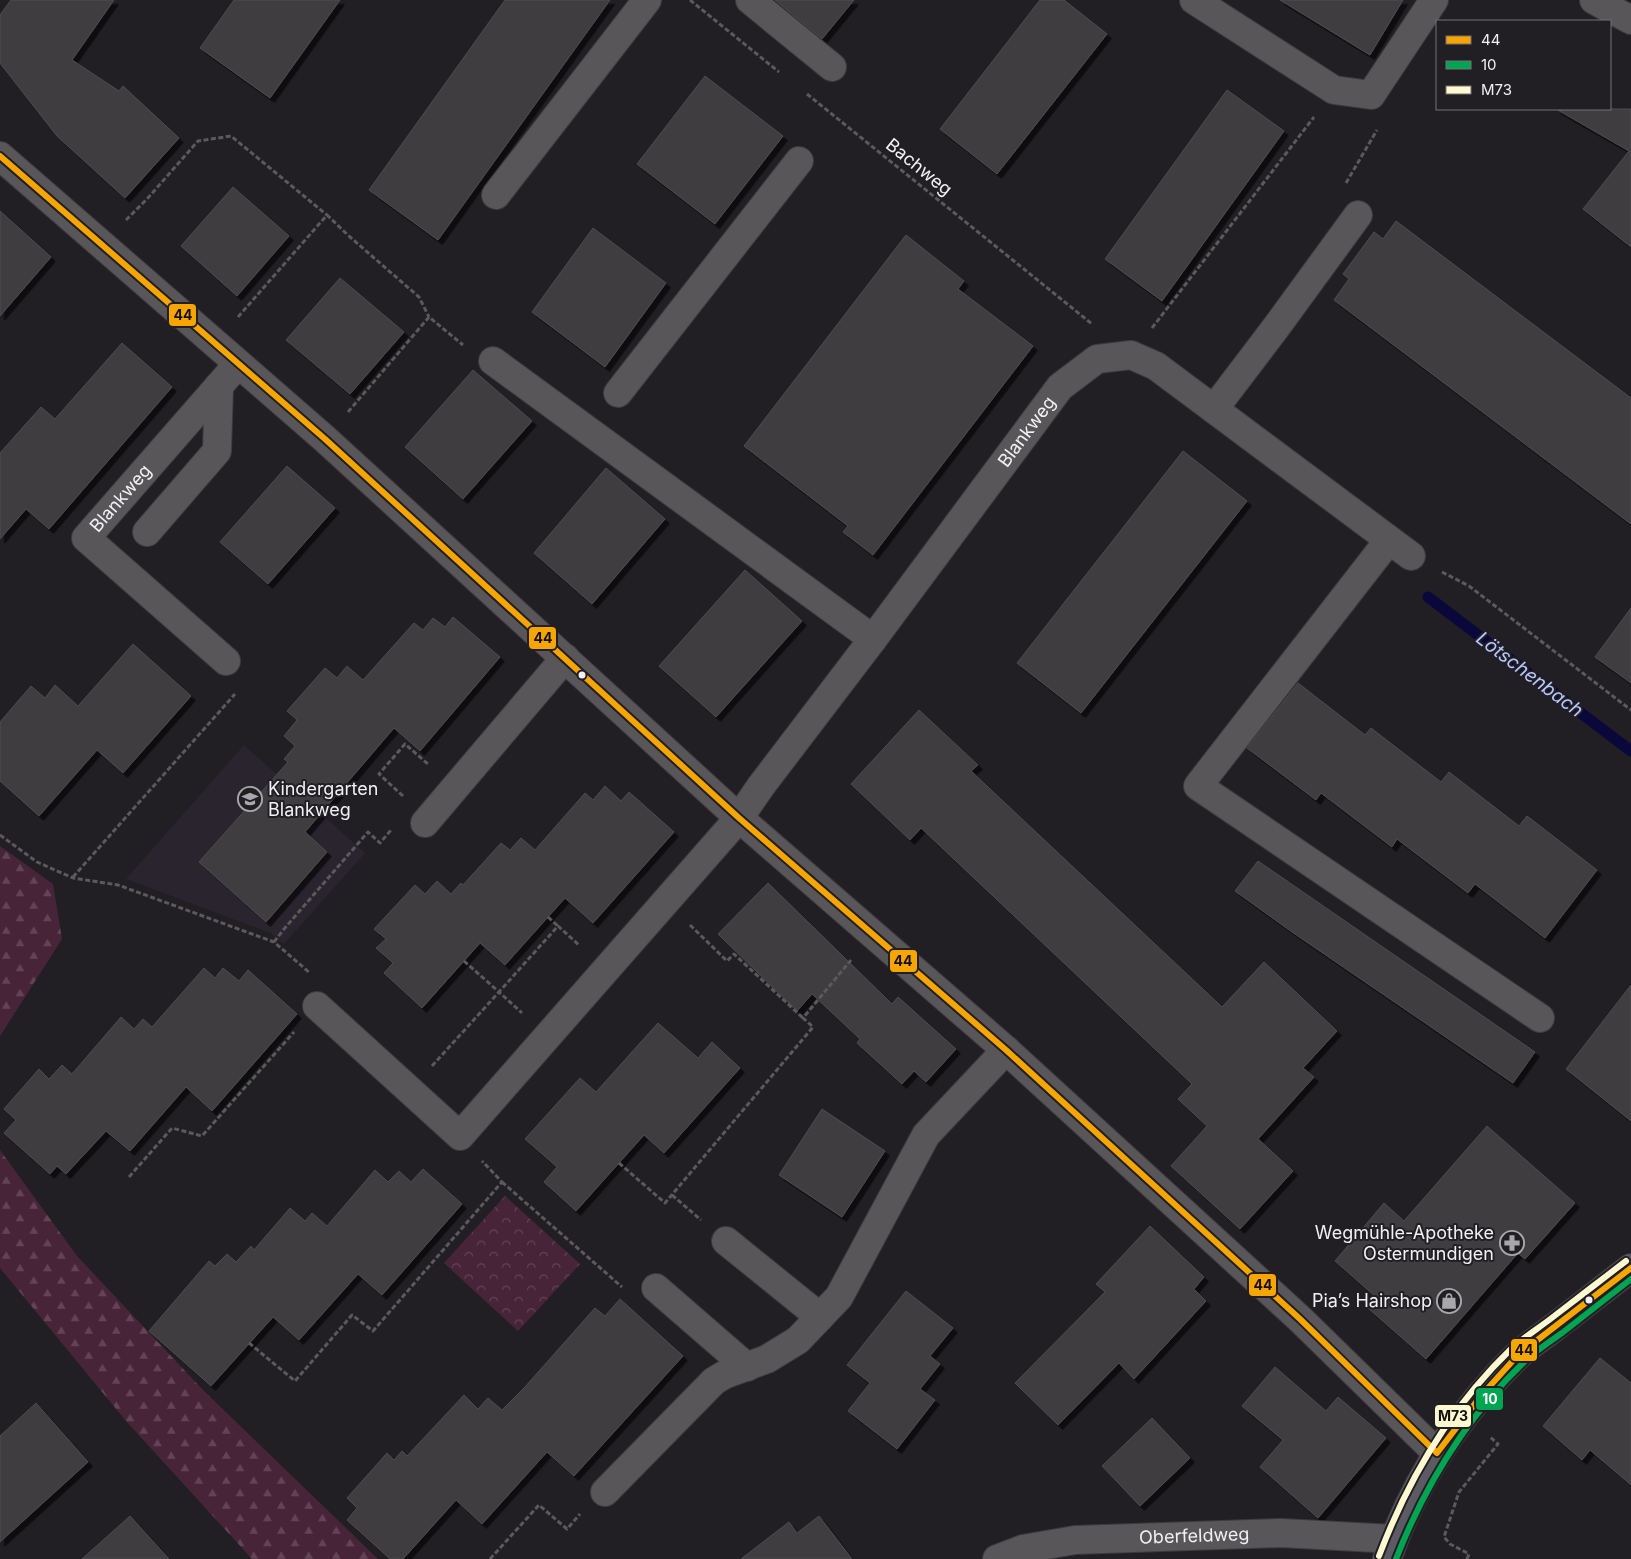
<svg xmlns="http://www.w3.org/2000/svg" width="1631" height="1559" font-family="Inter,sans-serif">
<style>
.built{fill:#2a242e}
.forest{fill:url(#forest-firs)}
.park{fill:url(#park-crowns)}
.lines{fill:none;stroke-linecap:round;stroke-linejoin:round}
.stream{stroke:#0a073b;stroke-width:11}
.building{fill:#3f3d40;stroke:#4e4c4f;filter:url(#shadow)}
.minor-casing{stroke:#3d3b3e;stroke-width:30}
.major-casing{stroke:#3d3b3e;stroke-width:30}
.path{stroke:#5a595b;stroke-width:3;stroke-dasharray:5 2.5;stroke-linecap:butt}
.minor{stroke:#585659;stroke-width:28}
.major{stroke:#5c5a62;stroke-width:28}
.bus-1-casing{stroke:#211e24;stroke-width:10}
.bus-2-casing{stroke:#211e24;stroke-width:10}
.bus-3-casing{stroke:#211e24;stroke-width:10}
.bus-1{stroke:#f7a600;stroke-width:6}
.bus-2{stroke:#00a551;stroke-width:6}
.bus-3{stroke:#fff9d1;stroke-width:6}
.bus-dot{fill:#f2f0f4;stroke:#211e24;stroke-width:2}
.labels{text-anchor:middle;stroke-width:4;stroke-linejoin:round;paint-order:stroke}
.street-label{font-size:18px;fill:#f2f0f4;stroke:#211e24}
.poi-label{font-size:18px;fill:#f2f0f4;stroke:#211e24;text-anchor:end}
.water-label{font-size:19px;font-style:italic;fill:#b7c7fe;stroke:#211e24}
.line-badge{stroke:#211e24;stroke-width:2}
.badge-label{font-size:14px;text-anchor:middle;font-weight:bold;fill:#fff}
.pale-badge-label{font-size:14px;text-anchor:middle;font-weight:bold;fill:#111}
</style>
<defs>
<pattern id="forest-firs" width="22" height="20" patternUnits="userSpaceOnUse" patternTransform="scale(1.25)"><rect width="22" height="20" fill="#482439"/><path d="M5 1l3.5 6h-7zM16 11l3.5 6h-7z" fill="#634456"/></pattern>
<pattern id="park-crowns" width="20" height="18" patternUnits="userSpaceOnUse" patternTransform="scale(1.25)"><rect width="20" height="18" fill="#482439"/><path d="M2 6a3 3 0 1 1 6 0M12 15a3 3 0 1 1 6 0" fill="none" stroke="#634456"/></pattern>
<filter id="shadow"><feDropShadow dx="4.5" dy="4.5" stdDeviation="0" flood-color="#0009"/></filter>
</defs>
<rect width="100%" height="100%" fill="#211f23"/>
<!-- built -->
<path class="built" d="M244 745 365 853 284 944 270 933 126 879Z"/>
<!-- forest -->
<path class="forest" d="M0 846 53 884 62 939 0 1036Z
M0 1150 77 1256 203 1390 378 1559H252L126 1421 0 1268Z"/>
<!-- park -->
<path class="park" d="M505 1196 580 1264 518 1331 444 1263Z"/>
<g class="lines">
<!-- stream -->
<path class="stream" d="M1428 597 1631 751"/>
</g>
<!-- building -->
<path class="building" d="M11 0H114L72 60 119 91 123 86 179 138 125 198 57 136 0 63V15Z
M234 0H340L270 98 200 48Z
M505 0H610L438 240 369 190Z
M775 0H854L822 39Z
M1040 0H1064L1107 34 997 174 940 129Z
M1280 0H1403L1370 55Z
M705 76 783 136 715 224 637 164Z
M1227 90 1284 131 1162 301 1105 259Z
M1556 109H1631V247L1583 209 1629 151Z
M233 187 289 236 237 296 181 246Z
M0 211 51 257 0 316Z
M1396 221 1631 398V524L1334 300 1349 279 1343 274 1374 232 1383 239Z
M593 228 666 283 605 367 532 312Z
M906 235 964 281 958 289 1033 346 873 555 843 532 848 526 744 446Z
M340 278 404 332 350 394 286 340Z
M122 343 172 387 49 529 26 509 0 539V453L41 407 55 419Z
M473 370 532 421 463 499 405 447Z
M1183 451 1247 501 1081 713 1017 663Z
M287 466 335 508 268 584 220 542Z
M606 468 665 519 592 604 534 553Z
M745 570 802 621 716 717 659 666Z
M1631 608V683L1595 657Z
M453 617 500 657 420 751 394 728 305 832 327 852 266 922 199 862 288 762 284 759 295 746 284 736 297 720 287 711 325 668 337 678 347 666 363 680 414 623 423 630 433 618 445 627Z
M133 644 191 696 123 773 97 750 39 816 0 781V722L31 686 45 698 55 685 78 706Z
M1298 683 1365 735 1371 728 1441 782 1449 772 1519 826 1527 816 1597 870 1545 938 1475 884 1468 893 1397 839 1392 847 1321 793 1316 800 1247 748Z
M919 710 978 765 971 771 1222 1007 1264 962 1337 1031 1303 1068 1314 1077 1258 1139 1293 1171 1240 1229 1171 1166 1207 1126 1178 1099 1192 1084 921 828 910 840 851 784Z
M605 786 621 801 629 792 674 832 593 923 565 898 505 965 480 943 422 1008 384 973 393 963 376 948 386 939 374 929 415 885 425 894 437 881 451 894 461 883 463 885 501 843 510 850 521 838 535 850 585 793 593 800Z
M1258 861 1535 1052 1513 1083 1292 932 1235 891Z
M768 883 892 1004 898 997 956 1049 926 1082 914 1071 902 1084 857 1043 860 1039 812 994 797 1011 718 934Z
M204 968 215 978 223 968 239 981 248 970 297 1014 212 1111 186 1087 130 1151 106 1131 66 1174 57 1166 50 1174 4 1133 16 1120 4 1109 39 1069 49 1079 62 1065 72 1074 121 1017 134 1029 143 1019 152 1027Z
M1631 985V1121L1566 1069Z
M658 1023 698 1058 712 1042 740 1068 664 1153 644 1135 576 1211 544 1182 557 1167 525 1139 580 1078 596 1092Z
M822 1109 885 1151 842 1217 779 1175Z
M1487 1126 1575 1203 1525 1259 1518 1253 1426 1359 1368 1308 1377 1298 1335 1261 1384 1203 1404 1221Z
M423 1169 462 1204 382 1295 358 1274 299 1340 273 1317 211 1386 149 1331 209 1261 215 1266 227 1254 236 1262 251 1246 254 1250 290 1208 305 1221 312 1213 327 1226 375 1170 388 1182 399 1171 411 1182Z
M1150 1226 1204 1277 1194 1289 1206 1301 1134 1379 1119 1363 1058 1425 1015 1383 1105 1292 1096 1284Z
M906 1291 953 1328 930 1356 940 1364 920 1389 935 1400 897 1449 848 1411 870 1383 847 1365Z
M620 1299 683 1356 574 1476 547 1452 482 1524 456 1500 403 1559H390L347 1520 357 1508 347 1498 387 1453 394 1460 402 1451 407 1456 464 1395 478 1409 488 1398 502 1410 524 1388 595 1308 605 1316Z
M1600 1358 1631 1383V1485L1590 1450 1582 1460 1543 1426Z
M1275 1367 1326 1411 1338 1397 1386 1438 1318 1518 1260 1467 1283 1440 1242 1406Z
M36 1403 88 1462 0 1542V1436Z
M1152 1418 1190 1458 1140 1506 1102 1466Z
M130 1516 169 1559H82Z
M819 1516 852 1559H741L789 1522 797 1533Z"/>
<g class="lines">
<defs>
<g id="minor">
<path d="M750 0 832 67"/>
<path d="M1194 0 1334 90 1371 95 1434 0"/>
<path d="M1594 0 1631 20"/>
<path d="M0 156 325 439 739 818 1006 1050 1300 1319 1437 1453"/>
<path d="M496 195 647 0"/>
<path d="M493 361 873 639"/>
<path d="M618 393 799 161"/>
<path d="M1214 409 1277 326 1358 215"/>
<path d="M147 532 217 451 219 386"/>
<path d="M1389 540 1198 786 1540 1018"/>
<path id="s1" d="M226 661 86 538 238 364"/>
<path d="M425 823 565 658"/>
<path id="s2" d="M317 1006 460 1136 739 818 761 786 873 639 1060 387 1097 359 1131 355 1156 366 1411 556"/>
<path d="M726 1241 820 1317"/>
<path d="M656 1288 747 1367"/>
<path d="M605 1492 714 1381 724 1375 767 1359 798 1340 839 1297 926 1135 1006 1050"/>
<path id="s3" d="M997 1559 1023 1549 1075 1540 1281 1533 1394 1539"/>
</g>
<path id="major" d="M1387 1559C1414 1482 1458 1414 1517 1356 1529 1345 1543 1336 1556 1326 1581 1307 1606 1287 1631 1268"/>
</defs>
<!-- minor casing -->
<use href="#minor" class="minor-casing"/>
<!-- major casing -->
<use href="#major" class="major-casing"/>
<!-- path -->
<path class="path" d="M690 0 779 72
M807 94 1092 324
M1346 183 1377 130
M126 220 147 199 198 141 231 136 327 215
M238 317 327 215 350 237 419 297 429 317
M1152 328 1314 117
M348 412 429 317 463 345
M1442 572 1469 586 1631 710
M403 796 379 774 405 744 429 765
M0 835 37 862 73 878 118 885 274 942 310 973
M73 877 235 694
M548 917 558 926
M690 925 727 961 734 954 803 1018
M274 942 284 929 368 832 380 843 391 830
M464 961 499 992 558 926 580 946
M432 1066 499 992 522 1013
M619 1163 665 1203 813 1027 803 1018 851 960
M129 1177 172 1128 202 1136 294 1032
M502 1182 622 1287
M672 1195 701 1220
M249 1343 295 1381 352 1315 373 1331 502 1182 482 1161
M490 1559 539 1505 567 1529 580 1514
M1467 1559 1469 1554 1450 1544 1444 1537 1459 1492 1498 1444 1490 1437"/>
<!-- minor -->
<use href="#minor" class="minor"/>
<!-- major -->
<use href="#major" class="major"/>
<defs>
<path id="bus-1" d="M0 156 325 439 739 818 1006 1050 1300 1319 1437 1453
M1437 1453 1480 1397 1518 1355 1631 1268"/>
<path id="bus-2" d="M1396 1559C1425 1485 1466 1418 1523 1363 1535 1351 1549 1342 1562 1333 1585 1315 1608 1297 1631 1279"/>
<path id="bus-3" d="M1379 1556C1408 1479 1451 1407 1511 1349 1524 1337 1539 1328 1553 1317 1578 1298 1601 1280 1626 1261"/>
</defs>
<!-- bus-1 casing -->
<use href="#bus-1" class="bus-1-casing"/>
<!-- bus-2 casing -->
<use href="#bus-2" class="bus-2-casing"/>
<!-- bus-3 casing -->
<use href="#bus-3" class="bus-3-casing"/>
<!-- bus-1 -->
<use href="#bus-1" class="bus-1"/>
<!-- bus-2 -->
<use href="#bus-2" class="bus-2"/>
<!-- bus-3 -->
<use href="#bus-3" class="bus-3"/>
</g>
<!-- icons -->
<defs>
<symbol id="school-ring" viewBox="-11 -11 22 22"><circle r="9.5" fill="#211e24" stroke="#a9a7ab" stroke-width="1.5"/><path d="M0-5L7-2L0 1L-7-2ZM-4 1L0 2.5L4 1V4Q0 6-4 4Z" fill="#a9a7ab"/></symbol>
<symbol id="pharmacy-ring" viewBox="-11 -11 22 22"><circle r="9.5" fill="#211e24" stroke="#a9a7ab" stroke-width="1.5"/><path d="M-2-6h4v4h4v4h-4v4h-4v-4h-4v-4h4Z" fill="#a9a7ab"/></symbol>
<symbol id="shop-ring" viewBox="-11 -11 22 22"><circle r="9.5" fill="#211e24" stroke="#a9a7ab" stroke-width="1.5"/><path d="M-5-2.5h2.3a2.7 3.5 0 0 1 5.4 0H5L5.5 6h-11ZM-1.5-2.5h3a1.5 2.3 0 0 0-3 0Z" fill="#a9a7ab"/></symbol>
</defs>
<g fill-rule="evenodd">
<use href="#school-ring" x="236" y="785" width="28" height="28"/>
<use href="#pharmacy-ring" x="1498" y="1229" width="28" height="28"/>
<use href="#shop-ring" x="1435" y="1287" width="28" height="28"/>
</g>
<!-- markers -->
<g class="bus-dot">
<circle cx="582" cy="675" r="4.5"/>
<circle cx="1589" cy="1300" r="4.5"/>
</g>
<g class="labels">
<!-- street labels -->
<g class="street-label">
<text transform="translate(919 167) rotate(39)" y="6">Bachweg</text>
<text dy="6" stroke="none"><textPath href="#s2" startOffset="1098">Blankweg</textPath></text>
<text dy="6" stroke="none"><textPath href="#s1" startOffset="239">Blankweg</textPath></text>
<text dy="6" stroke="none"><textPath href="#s3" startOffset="200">Oberfeldweg</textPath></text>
</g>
<!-- poi labels -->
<g class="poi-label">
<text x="268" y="795" text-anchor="start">Kindergarten<tspan x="268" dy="21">Blankweg</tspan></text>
<text x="1494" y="1239">Wegmühle-Apotheke<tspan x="1494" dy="21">Ostermundigen</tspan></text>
<text x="1432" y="1307">Pia’s Hairshop</text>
</g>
<!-- water labels -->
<g class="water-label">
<text transform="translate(1530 674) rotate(37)" y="7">Lötschenbach</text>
</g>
</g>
<g class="line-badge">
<rect x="168" y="303" width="29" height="24" rx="5" fill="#f7a600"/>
<rect x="528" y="626" width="29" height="24" rx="5" fill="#f7a600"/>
<rect x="889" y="949" width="29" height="24" rx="5" fill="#f7a600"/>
<rect x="1248" y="1273" width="29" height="24" rx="5" fill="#f7a600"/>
<rect x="1510" y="1338" width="28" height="24" rx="5" fill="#f7a600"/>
<rect x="1475" y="1387" width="29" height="24" rx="5" fill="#00a551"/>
<rect x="1434" y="1404" width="38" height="24" rx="5" fill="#fff9d1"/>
</g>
<g class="badge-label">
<text x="1490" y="1404">10</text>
</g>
<g class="pale-badge-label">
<text x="183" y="320">44</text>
<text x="543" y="643">44</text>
<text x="903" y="966">44</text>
<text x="1263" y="1290">44</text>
<text x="1524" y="1355">44</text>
<text x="1453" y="1421">M73</text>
</g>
<!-- legend -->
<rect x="1436" y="20" width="175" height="90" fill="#211e24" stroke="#757277"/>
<rect x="1446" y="36" width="25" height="8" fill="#f7a600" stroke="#757277"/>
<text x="1481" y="45" font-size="15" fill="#f2f0f4">44</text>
<rect x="1446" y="61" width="25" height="8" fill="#00a551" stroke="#757277"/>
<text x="1481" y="70" font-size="15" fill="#f2f0f4">10</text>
<rect x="1446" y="86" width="25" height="8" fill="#fff9d1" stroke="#757277"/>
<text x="1481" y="95" font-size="15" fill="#f2f0f4">M73</text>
</svg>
